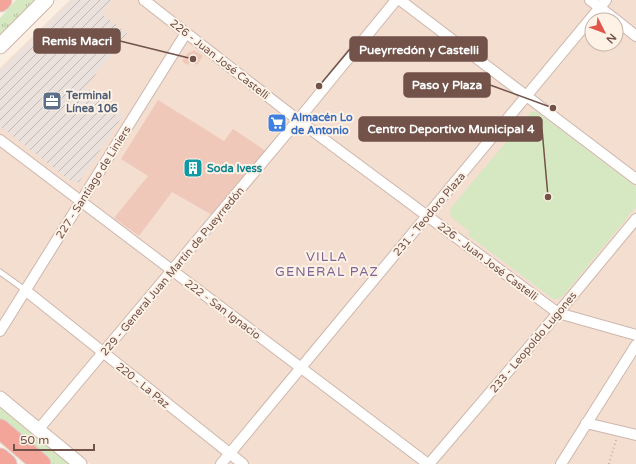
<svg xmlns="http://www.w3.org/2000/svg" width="636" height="464" font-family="'Varela Round',sans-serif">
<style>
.residential{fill:#f3ded0;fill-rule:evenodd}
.industrial{fill:url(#industrial-furrows)}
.grass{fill:url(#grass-tufts)}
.pitch{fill:#d6e8c1}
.building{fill:#f0c8ba}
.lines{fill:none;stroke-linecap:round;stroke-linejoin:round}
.service-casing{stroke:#ceb6ac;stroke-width:7}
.minor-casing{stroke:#ceb6ac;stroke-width:12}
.tertiary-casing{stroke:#ceb6ac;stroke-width:15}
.secondary-casing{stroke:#d1b5a9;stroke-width:17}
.motorway-casing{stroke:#d8cfcc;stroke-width:21}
.path{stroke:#d4ab9e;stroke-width:2;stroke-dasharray:1 3;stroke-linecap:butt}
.service{stroke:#fff;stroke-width:5}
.minor{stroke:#fff;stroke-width:10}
.tertiary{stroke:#fff;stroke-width:13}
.secondary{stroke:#fff;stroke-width:15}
.motorway{stroke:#f4a59a;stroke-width:19}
.labels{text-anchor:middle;stroke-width:4;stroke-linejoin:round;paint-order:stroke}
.street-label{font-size:11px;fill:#725249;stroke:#fef2e7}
.service-label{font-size:11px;font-weight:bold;fill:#4e5e75;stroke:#fef2e7;text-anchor:start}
.shop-label{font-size:11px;font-weight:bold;fill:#366cbe;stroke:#fef2e7;text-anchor:start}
.culture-label{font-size:11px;font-weight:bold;fill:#0d838f;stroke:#fef2e7;text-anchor:start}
.quarter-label{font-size:13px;letter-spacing:1px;fill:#7e6595;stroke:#fef2e7}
.leader{fill:none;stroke:#725249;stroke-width:1.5}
.callout-dot{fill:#725249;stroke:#fef2e7;stroke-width:1.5}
.callout{fill:#725249;stroke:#725249;stroke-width:1.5}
.callout-label{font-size:12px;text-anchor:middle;font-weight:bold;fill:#fff}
</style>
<defs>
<pattern id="industrial-furrows" width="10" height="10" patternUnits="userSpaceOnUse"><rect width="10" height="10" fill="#eae1dd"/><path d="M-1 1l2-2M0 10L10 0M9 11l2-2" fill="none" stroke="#c2b9b5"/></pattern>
<pattern id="grass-tufts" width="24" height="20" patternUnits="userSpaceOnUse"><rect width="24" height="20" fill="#d6e8c1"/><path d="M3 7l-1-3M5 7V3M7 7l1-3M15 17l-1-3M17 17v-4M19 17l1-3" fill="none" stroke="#b2bf9f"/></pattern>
</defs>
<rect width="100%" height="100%" fill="#fbeee2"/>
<!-- residential -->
<path class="residential" d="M70 0H636V464H90L0 391V68ZM592 20H616V44H592Z"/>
<!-- industrial -->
<path class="industrial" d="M72 0H112L102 14 127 33 86 87 123 115 79 182 73 183 0 126V71Z"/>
<!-- grass -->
<path class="grass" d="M16 0H38L0 41V18Z
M0 404 76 464H53L0 419Z"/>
<!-- pitch -->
<path class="pitch" d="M536 111 636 187V207L562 297 558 299H553L468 235 470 232 451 217 450 209 531 112Z"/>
<!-- building -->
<path class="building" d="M194 50 203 56 197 65 191 61 187 65 182 61 188 53Z
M158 100 224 141 233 129 266 151 212 215 172 192 139 236 114 218 148 176 121 159Z"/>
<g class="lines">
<defs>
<path id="service" d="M0 272 25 290"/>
<path id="minor" d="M144 0 298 120 558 313 636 335
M400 0 636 179
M590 0 616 20
M616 20 636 36
M0 140 428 464
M25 290 243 464
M0 331 186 33
M586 423 636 435
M38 430 298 120 396 0
M221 464 606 0
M429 464 558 313 636 219
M561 464 636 345"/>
<path id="tertiary" d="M0 398 80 464"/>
<path id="secondary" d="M0 46 46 0"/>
<path id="motorway" d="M0 2 2 0
M0 429 41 464
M0 458 7 464"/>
</defs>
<!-- service casing -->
<use href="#service" class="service-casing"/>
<!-- minor casing -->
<use href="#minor" class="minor-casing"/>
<!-- tertiary casing -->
<use href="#tertiary" class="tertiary-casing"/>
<!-- secondary casing -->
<use href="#secondary" class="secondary-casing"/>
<!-- motorway casing -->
<use href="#motorway" class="motorway-casing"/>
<!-- path -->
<path class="path" d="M609 464 616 440"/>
<!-- service -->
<use href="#service" class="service"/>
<!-- minor -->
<use href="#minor" class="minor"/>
<!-- tertiary -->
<use href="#tertiary" class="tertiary"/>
<!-- secondary -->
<use href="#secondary" class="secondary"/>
<!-- motorway -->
<use href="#motorway" class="motorway"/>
</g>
<!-- icons -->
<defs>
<symbol id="office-square" viewBox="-11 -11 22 22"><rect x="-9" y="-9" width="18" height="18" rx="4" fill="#5c6f8a" stroke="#fef2e7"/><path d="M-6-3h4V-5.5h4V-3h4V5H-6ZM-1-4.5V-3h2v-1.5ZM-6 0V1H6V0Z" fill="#fff"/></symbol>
<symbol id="supermarket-square" viewBox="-11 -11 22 22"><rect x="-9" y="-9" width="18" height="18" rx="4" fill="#3f7fe0" stroke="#fef2e7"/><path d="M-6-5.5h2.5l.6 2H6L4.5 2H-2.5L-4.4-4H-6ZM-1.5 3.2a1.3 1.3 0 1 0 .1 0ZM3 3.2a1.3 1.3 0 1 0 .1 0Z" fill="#fff"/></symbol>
<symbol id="building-square" viewBox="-11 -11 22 22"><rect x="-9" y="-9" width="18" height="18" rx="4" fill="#0f9aa8" stroke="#fef2e7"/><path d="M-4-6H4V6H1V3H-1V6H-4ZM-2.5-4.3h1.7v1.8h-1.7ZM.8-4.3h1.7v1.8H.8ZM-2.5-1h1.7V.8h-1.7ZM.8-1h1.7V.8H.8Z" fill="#fff"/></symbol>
</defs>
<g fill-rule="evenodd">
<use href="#office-square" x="41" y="90" width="22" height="22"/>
<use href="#supermarket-square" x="266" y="112" width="22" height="22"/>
<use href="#building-square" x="182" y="157" width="22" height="22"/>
</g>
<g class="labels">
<!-- street labels -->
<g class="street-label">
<text transform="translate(220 59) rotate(38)" y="4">226 - Juan José Castelli</text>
<text transform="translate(93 182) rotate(-58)" y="4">227 - Santiago de Liniers</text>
<text transform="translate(429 214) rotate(-50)" y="4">231 - Teodoro Plaza</text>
<text transform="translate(488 261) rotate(37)" y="4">226 - Juan José Castelli</text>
<text transform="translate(172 271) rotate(-50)" y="4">229 - General Juan Martín de Pueyrredón</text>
<text transform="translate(223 309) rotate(37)" y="4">222 - San Ignacio</text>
<text transform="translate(533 342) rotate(-50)" y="4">233 - Leopoldo Lugones</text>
<text transform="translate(143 385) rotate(39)" y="4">220 - La Paz</text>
</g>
<!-- service labels -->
<g class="service-label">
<text x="66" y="99">Terminal<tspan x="66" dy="13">Línea 106</tspan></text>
</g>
<!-- shop labels -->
<g class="shop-label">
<text x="291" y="121">Almacén Lo<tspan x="291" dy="13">de Antonio</tspan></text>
</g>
<!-- culture labels -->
<g class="culture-label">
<text x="207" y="172">Soda Ivess</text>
</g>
<!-- quarter labels -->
<g class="quarter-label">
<text x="327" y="261">VILLA<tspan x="327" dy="15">GENERAL PAZ</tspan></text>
</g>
</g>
<!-- callouts -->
<path class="leader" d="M193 59L120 41M319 86L350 49M553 108L490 85M548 197L542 129"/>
<g class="callout-dot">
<circle cx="193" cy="59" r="4"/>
<circle cx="319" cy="86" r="4"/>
<circle cx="553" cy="108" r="4"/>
<circle cx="548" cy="197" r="4"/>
</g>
<g class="callout">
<rect x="34" y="29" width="86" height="24" rx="4"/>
<rect x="350" y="37" width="137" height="24" rx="4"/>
<rect x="404" y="73" width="86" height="24" rx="4"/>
<rect x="359" y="117" width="183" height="24" rx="4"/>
</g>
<g class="callout-label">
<text x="77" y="45">Remis Macri</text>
<text x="419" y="54">Pueyrredón y Castelli</text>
<text x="447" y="89">Paso y Plaza</text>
<text x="451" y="133">Centro Deportivo Municipal 4</text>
</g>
<!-- north arrow -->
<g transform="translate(604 32) rotate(132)"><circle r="19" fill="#fef2e7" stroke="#c6b2a8"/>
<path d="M0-3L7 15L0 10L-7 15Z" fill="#e2564a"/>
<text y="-6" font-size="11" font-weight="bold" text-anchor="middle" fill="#725249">N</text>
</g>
<!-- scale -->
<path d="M14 444v6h80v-6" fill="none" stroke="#725249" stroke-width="2"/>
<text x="20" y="444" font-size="12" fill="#725249" stroke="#fef2e7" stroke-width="3" paint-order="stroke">50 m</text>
</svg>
